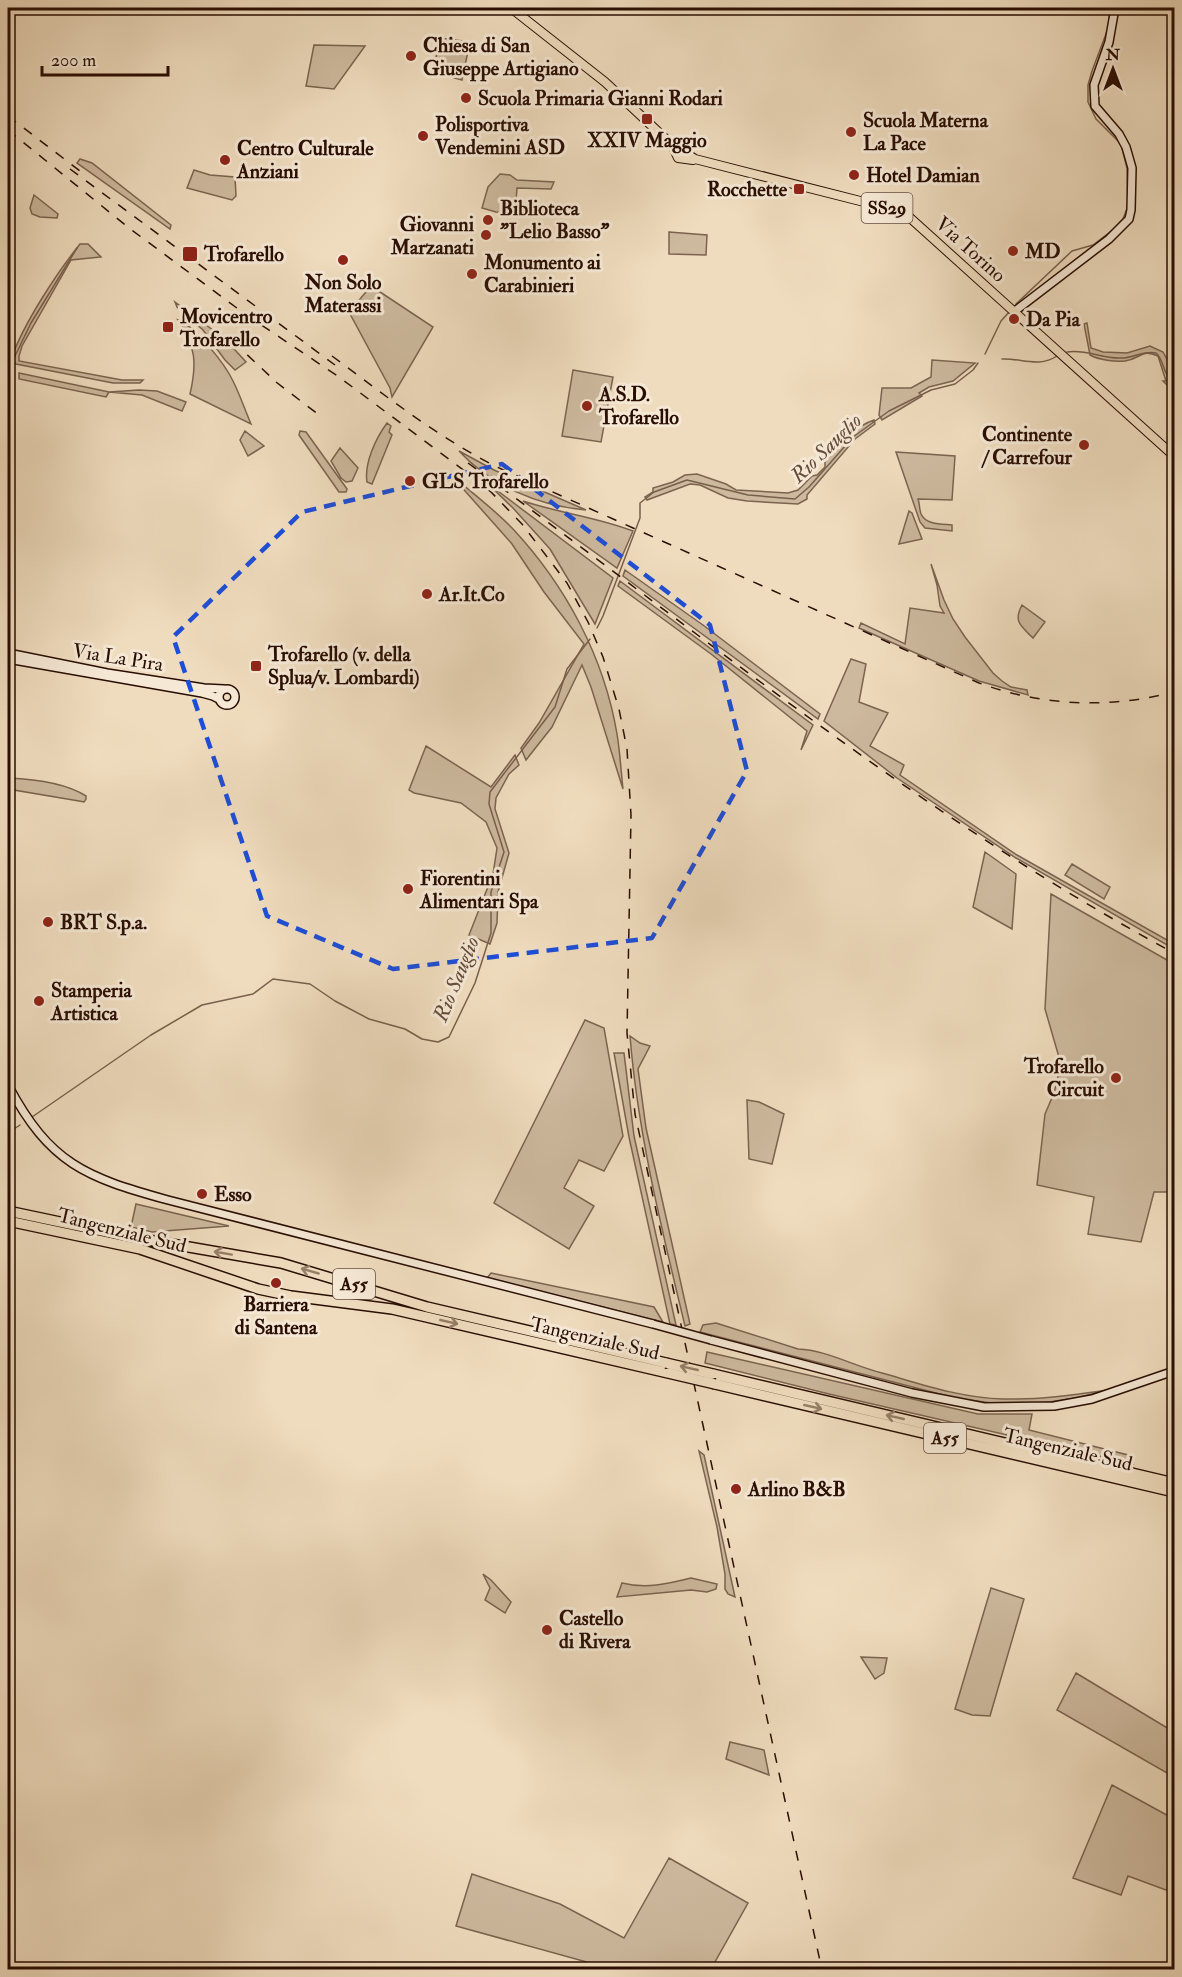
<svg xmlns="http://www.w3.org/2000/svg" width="1182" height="1977" font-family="'IM FELL Double Pica',serif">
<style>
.green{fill:#cdb99e;stroke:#7b6350;stroke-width:1.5}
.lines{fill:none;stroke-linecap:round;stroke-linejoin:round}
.stream{stroke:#785f4c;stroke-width:1.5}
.secondary-casing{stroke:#290d02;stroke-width:10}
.primary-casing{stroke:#290d02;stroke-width:10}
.highway-casing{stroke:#290d02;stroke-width:12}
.secondary{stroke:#f5e8d5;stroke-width:7}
.primary{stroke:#efdcbe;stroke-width:8}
.highway{stroke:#efdcbe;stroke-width:9}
.rail{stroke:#290d02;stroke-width:1.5;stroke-dasharray:10 10;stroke-linecap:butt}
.secondary-bridge-casing{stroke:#290d02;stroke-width:10;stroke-linecap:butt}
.highway-bridge-casing{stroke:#290d02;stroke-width:12;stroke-linecap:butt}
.secondary-bridge{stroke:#f5e8d5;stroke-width:7}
.highway-bridge{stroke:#efdcbe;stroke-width:9}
.oneway{stroke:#967f69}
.marked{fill:none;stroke:#1d4ed8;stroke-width:4.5;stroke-dasharray:12 8;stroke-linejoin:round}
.poi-dot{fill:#8f2418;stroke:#f5e8d5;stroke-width:2}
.labels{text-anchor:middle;stroke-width:6;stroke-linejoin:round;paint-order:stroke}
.shield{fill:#f5e8d5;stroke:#664f41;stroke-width:1.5}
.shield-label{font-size:18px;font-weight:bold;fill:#290d02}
.poi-label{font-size:20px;font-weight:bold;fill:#290d02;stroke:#f5e8d5;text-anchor:start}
.street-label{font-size:20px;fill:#290d02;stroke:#f5e8d5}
.water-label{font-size:21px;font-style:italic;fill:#644b3a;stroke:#f5e8d5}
</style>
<rect width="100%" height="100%" fill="#efdcbe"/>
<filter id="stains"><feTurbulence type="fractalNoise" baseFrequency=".00333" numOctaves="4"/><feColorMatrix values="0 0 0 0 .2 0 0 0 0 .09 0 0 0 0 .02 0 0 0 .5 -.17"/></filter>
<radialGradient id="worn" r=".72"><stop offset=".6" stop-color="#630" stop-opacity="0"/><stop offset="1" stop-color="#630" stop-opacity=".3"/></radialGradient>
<!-- green -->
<path class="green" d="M440 38 470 42 462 80 433 72Z
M314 45 365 46 334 89 306 86Z
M80 159 92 163 171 225 170 229 77 163Z
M194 170 210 175 235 177 236 196 232 200 187 188Z
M500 174 510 175 517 180 554 182 551 189 517 188 515 214 496 212 482 208 488 187Z
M34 195 58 214 57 218 40 217 32 214 30 208Z
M669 232 707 235 706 255 669 254Z
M80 244H88L101 257 71 260 22 346 19 356V361L122 380H143L140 383H113L16 364 11 359C24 323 56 274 80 244Z
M371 286 433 327 392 397 390 388 349 312Z
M175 302 225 339 246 362 235 370 225 360 203 330 177 307Z
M178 320C195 326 225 364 233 381 240 395 245 410 251 424L190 394C197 364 196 346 178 320Z
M1087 323 1091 348 1103 352 1127 353 1150 346 1163 352 1169 363 1174 365V392L1163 381H1166L1158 356C1141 348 1141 359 1125 361 1115 362 1099 360 1090 355L1084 324Z
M932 360 975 363 953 381 929 387 919 393 922 396 882 420 879 415 882 388H911L931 377Z
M573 370 613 377 601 442 562 436Z
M19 373 109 392 139 390 157 391 186 402 182 411 142 395 109 392 106 397 19 379Z
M874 420 875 424 855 439 807 495V499L798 504 747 501 728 498 700 485 690 484 647 500 645 497 653 492V488L673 482 685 475 697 474 726 484 736 490 788 493 798 490 812 476 817 475 825 467V462C838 446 853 427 874 420Z
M387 423 391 426 389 432 392 435 372 484 367 482C364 463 376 438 387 423Z
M245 431 264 446 248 456 240 440Z
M300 431 306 432 347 489 346 492H339L299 435Z
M340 448 358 468 352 481 346 482 341 478 331 461Z
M459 451 494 470 586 510C539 506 491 486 459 451Z
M896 452 955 456 952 500 918 499C920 504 919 509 921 514 926 525 942 524 952 525V531L925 528 920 522Z
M450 474C471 492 494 509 513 529 566 586 604 657 617 734 620 752 621 771 623 789L591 687 582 665 552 727 526 760 521 748 539 723 584 644 544 592 512 544Z
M486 482 613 578 595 624 550 549 513 508Z
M523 501C559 513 597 517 633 531L617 568Z
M909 511 912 513 922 539 899 544Z
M931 564 944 600 953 619 965 637 993 673 1002 681 1011 687 1027 690 1028 695 979 681 859 628 861 623 905 644 910 608 944 613 940 606 937 585Z
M625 570 703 625 820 714 818 719 623 576Z
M620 581 813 725 801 750 807 731 711 654 618 586Z
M1022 605 1045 622 1033 638C1021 626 1013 622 1022 605Z
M851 659 866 664 859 702 888 713 870 746 904 765 900 775 1017 855 1174 944V949L1016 858 897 778 824 721Z
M426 746 491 787 515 755 519 765 509 774 496 798 495 809 509 853 498 892 497 923 490 944 469 935 493 874 497 848 486 822 461 803 414 793 409 790Z
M8 778C33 779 64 782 86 796V799L84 802 79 801 8 789Z
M985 852 1016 874 1012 929 973 907Z
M1072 864 1110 887 1104 899 1065 875Z
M1051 894 1174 964V1192H1154L1141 1242 1088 1234 1094 1197 1037 1185 1045 1114 1054 1093 1061 1064 1045 1009Z
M585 1020 604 1028 623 1136 604 1171 579 1160 564 1188 594 1206 569 1249 494 1203Z
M630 1036 640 1043 650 1046 638 1069 646 1128 690 1324 685 1326C662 1230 638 1135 630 1036Z
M614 1053H624L634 1136 676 1325 670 1324 629 1137Z
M747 1100 759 1102 784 1114 772 1164 749 1159Z
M136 1204 229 1226 152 1232 131 1227Z
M491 1273 654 1307 663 1322 487 1278Z
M716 1323 798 1349C826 1350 854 1366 882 1373 921 1384 961 1398 1003 1399 1038 1400 1073 1395 1108 1390L1076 1398 1042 1403 999 1404 955 1398 700 1332 703 1325Z
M707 1352 978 1414H1032L1029 1430 1128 1455 1133 1464 829 1394 705 1363Z
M699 1451 704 1455 735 1597 728 1594 725 1589V1574L717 1527Z
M483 1574 491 1580 511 1602 505 1613 485 1600 490 1588Z
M691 1578 717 1584 716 1589 707 1592 691 1590 617 1597 622 1583C646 1589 667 1584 691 1578Z
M991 1588 1024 1599 990 1716 972 1715 955 1709Z
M861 1657 887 1658 884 1673 875 1679Z
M1076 1673 1174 1732V1777L1057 1710Z
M730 1742 764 1750 769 1775 726 1759Z
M1112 1785 1174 1819V1893L1128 1876 1121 1895 1073 1878Z
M669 1858 748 1903 711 1969H612L456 1926 472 1874 560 1904 624 1938Z"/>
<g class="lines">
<!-- stream -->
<path class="stream" d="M1109 22 1110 8
M1016 304 1072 251 1093 245 1114 229 1123 219 1128 206 1127 168 1121 144 1096 119 1088 102V85L1092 71 1109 26
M1067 352C1085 349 1101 358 1119 358 1134 359 1140 350 1156 353 1165 361 1162 375 1174 381
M985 354 1001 321 1010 311
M14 358 31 323 77 248
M1002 359C1021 358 1039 368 1057 356
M597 628 603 616 640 518V503L654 492 687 480 748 495 795 499 809 487 853 437 889 411 931 390 955 384 973 370 978 363
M32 1117 151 1035 202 1005 253 994 273 979 310 984 335 1001 369 1019 405 1029 422 1039 438 1042 449 1037 475 983 491 933V892L504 852 489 804 490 792 555 707 567 669 590 639
M8 1133 20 1125"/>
<defs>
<path id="secondary" d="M1015 311 1109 239 1129 219 1131 210 1132 168 1126 147 1119 134 1095 106 1094 85 1109 42 1115 8
M8 653 107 673 204 688 224 689
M8 659 202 693 213 696 219 699
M219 697a8 8 0 1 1 16 0a8 8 0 1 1-16 0Z
M8 1085C50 1164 85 1177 168 1200L653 1324
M711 1340 912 1393 984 1407 1054 1406 1092 1399 1174 1371"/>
<path id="primary" d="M511 8 605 82 669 142 695 159 872 204 908 216 1174 456
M672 145 678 158 693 160"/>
<path id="highway" d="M8 1211 131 1237 281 1263 427 1307 666 1363
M8 1221 140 1249 258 1289 291 1296 392 1309 668 1373
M713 1374 1174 1483
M715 1384 1174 1492"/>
</defs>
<!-- secondary casing -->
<use href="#secondary" class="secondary-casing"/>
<!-- primary casing -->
<use href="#primary" class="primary-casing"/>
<!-- highway casing -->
<use href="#highway" class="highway-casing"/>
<!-- secondary -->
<use href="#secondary" class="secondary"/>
<!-- primary -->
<use href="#primary" class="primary"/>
<!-- highway -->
<use href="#highway" class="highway"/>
<!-- rail -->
<path class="rail" d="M8 116 80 171
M8 130 129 228 245 314 339 377 470 475 491 492 522 524 567 583 588 622 603 657 619 709 627 749 631 815 627 1033 635 1114 822 1970
M70 169 335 365
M200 318 240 348 273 379
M332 356C385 395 437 437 497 467L979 683C1042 706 1109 709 1174 692
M276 382 319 415
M468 463C699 632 921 817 1174 953"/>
<defs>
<path id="secondary-bridge" d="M653 1324 711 1340"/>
<path id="highway-bridge" d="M666 1363 713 1374
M668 1373 715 1384"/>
</defs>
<!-- secondary-bridge casing -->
<use href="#secondary-bridge" class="secondary-bridge-casing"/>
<!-- highway-bridge casing -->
<use href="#highway-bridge" class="highway-bridge-casing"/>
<!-- secondary-bridge -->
<use href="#secondary-bridge" class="secondary-bridge"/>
<!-- highway-bridge -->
<use href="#highway-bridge" class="highway-bridge"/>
</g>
<!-- one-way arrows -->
<defs><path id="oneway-shaft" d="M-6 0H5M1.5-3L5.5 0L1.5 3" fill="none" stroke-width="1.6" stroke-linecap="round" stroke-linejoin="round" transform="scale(1.5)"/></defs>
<g class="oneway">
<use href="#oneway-shaft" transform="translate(223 1253) rotate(-170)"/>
<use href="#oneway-shaft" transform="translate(310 1271) rotate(-164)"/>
<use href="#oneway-shaft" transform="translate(449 1322) rotate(13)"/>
<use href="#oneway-shaft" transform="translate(689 1368) rotate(-167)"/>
<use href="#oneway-shaft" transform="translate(813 1407) rotate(13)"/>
<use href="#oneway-shaft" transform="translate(895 1417) rotate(-167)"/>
</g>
<!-- marked area -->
<path class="marked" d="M502 464 710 625 747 771 652 938 393 969 267 916 173 637 302 512Z"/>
<!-- markers -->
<g class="poi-dot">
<circle cx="411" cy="56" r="6"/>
<circle cx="466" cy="98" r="6"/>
<rect x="641" y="113" width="12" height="12" rx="3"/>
<circle cx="851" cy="132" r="6"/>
<circle cx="423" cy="136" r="6"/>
<circle cx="225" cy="160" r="6"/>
<circle cx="854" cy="175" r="6"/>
<rect x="793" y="183" width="12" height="12" rx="3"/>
<circle cx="488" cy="220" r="6"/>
<circle cx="486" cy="235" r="6"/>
<circle cx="1013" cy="251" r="6"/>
<rect x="182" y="246" width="16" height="16" rx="3"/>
<circle cx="343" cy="260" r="6"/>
<circle cx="472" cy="274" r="6"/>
<circle cx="1014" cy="319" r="6"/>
<rect x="162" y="321" width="12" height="12" rx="3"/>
<circle cx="587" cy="406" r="6"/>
<circle cx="1084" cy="445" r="6"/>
<circle cx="410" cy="481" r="6"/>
<circle cx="427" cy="594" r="6"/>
<rect x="250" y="660" width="12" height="12" rx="3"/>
<circle cx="408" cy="889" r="6"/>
<circle cx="48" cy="922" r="6"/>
<circle cx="39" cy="1001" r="6"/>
<circle cx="1116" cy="1078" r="6"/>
<circle cx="202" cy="1194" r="6"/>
<circle cx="276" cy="1283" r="6"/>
<circle cx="736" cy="1489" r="6"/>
<circle cx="547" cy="1630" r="6"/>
</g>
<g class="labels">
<!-- shield labels -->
<g class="shield">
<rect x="861.5" y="193" width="51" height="30" rx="4.5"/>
<rect x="333" y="1269" width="42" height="30" rx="4.5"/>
<rect x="924" y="1423" width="42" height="30" rx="4.5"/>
</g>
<g class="shield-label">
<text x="887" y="214">SS29</text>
<text x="354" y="1290">A55</text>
<text x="945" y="1444">A55</text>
</g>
<!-- poi labels -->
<g class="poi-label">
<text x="423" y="52">Chiesa di San<tspan x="423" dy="23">Giuseppe Artigiano</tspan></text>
<text x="478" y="105">Scuola Primaria Gianni Rodari</text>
<text x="863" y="127">Scuola Materna<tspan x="863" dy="23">La Pace</tspan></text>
<text x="435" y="131">Polisportiva<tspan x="435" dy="23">Vendemini ASD</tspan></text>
<text x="647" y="147" text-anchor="middle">XXIV Maggio</text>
<text x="237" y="155">Centro Culturale<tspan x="237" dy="23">Anziani</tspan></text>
<text x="866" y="182">Hotel Damian</text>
<text x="787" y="196" text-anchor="end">Rocchette</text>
<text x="500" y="215">Biblioteca<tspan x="500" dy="23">"Lelio Basso"</tspan></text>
<text x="474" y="231" text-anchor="end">Giovanni<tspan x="474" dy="23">Marzanati</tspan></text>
<text x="1025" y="258">MD</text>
<text x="204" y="261">Trofarello</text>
<text x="484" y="269">Monumento ai<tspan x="484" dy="23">Carabinieri</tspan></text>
<text x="343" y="289" text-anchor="middle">Non Solo<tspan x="343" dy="23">Materassi</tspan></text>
<text x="180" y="323">Movicentro<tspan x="180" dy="23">Trofarello</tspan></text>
<text x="1026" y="326">Da Pia</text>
<text x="599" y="401">A.S.D.<tspan x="599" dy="23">Trofarello</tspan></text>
<text x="1072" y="441" text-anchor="end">Continente<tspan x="1072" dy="23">/ Carrefour</tspan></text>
<text x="422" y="488">GLS Trofarello</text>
<text x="439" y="601">Ar.It.Co</text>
<text x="268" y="661">Trofarello (v. della<tspan x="268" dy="23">Splua/v. Lombardi)</tspan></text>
<text x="420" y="885">Fiorentini<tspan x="420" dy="23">Alimentari Spa</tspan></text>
<text x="60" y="929">BRT S.p.a.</text>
<text x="51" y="997">Stamperia<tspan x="51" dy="23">Artistica</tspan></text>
<text x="1104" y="1073" text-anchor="end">Trofarello<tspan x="1104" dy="23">Circuit</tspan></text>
<text x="214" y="1201">Esso</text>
<text x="276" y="1311" text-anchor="middle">Barriera<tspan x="276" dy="23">di Santena</tspan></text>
<text x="748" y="1496">Arlino B&amp;B</text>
<text x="559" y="1625">Castello<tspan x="559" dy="23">di Rivera</tspan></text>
</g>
<!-- street labels -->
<g class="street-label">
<text transform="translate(971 249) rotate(42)" y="7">Via Torino</text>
<text transform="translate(118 657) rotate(9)" y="7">Via La Pira</text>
<text transform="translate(122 1230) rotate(14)" y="7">Tangenziale Sud</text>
<text transform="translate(595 1338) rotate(13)" y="7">Tangenziale Sud</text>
<text transform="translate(1068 1449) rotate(13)" y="7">Tangenziale Sud</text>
</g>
<!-- water labels -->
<g class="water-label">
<text transform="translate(826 448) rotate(-44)" y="7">Rio Sauglio</text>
<text transform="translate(456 979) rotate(-68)" y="7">Rio Sauglio</text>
</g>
</g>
<!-- margin -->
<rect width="1182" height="1977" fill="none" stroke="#efdcbe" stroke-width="30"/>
<rect x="9" y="9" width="1164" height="1959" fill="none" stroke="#290d02" stroke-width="3"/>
<rect x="15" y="15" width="1152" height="1947" fill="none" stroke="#290d02" stroke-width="1.5"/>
<!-- north arrow -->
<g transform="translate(1113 69)" stroke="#f5e8d5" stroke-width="4.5" paint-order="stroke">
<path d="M0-4.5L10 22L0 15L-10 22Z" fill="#290d02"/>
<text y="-9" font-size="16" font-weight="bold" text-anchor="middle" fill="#290d02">N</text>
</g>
<!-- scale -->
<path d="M42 66v9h126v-9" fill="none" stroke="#290d02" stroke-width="3"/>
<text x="51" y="66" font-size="18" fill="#290d02" stroke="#f5e8d5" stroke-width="4.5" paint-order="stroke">200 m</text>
<rect width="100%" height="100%" filter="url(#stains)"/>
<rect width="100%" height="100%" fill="url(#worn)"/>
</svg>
